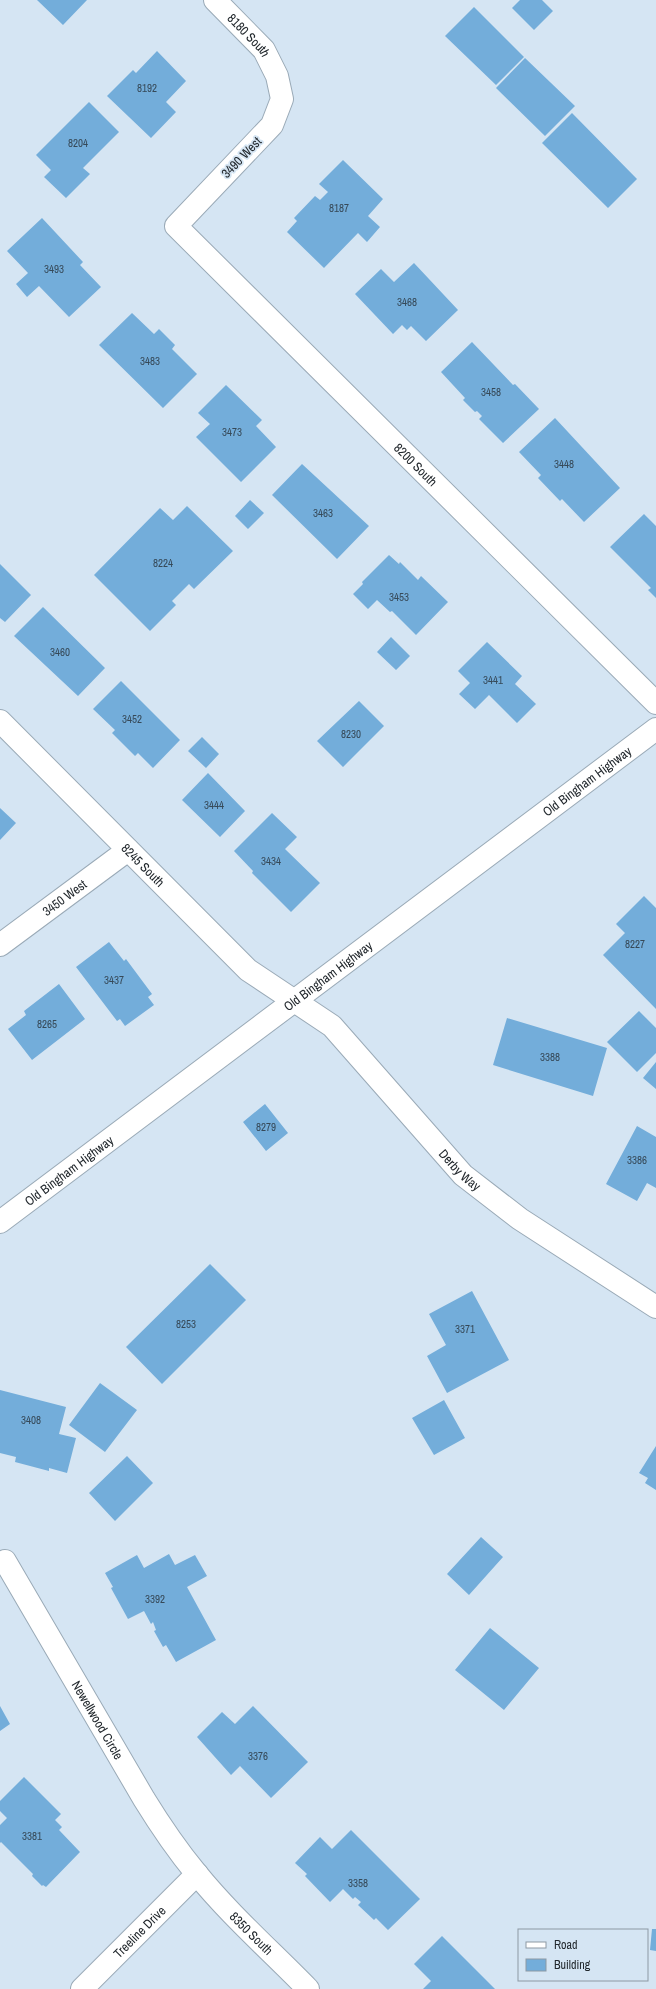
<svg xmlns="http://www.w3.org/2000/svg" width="656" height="1989" font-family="'Archivo Narrow',sans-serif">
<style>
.building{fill:#73adda}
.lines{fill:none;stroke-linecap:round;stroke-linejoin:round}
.minor-casing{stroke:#9aaab7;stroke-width:24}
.minor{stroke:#fff;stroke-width:22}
.labels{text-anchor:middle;stroke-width:3.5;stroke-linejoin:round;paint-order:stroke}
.number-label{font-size:11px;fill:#364958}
.street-label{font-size:13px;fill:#22282d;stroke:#d5e5f3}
</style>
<rect width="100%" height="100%" fill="#d5e5f3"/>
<!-- building -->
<path class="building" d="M37 0H87L63 25Z
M520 0H542L553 11 534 30 512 8Z
M474 7 524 57 496 85 445 36Z
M157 51 186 81 166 102 176 112 151 138 107 96 133 70 136 73Z
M525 58 575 106 545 136 496 88Z
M89 102 119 132 83 168 90 174 66 198 44 177 51 170 36 155Z
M572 113 637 179 608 208 542 143Z
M343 160 383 199 368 216 380 227 367 242 358 233 324 268 287 232 297 221 294 218 315 196 320 200 328 192 319 184Z
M42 218 83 262 80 265 101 287 69 317 39 286 27 297 16 284 28 273 7 251Z
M414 263 458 310 426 341 411 326 407 330 402 325 393 334 355 294 381 269 394 282Z
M132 313 154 334 159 329 175 345 172 349 197 374 163 408 99 345Z
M472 342 513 385 515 384 539 409 503 443 479 419 482 416 477 411 475 412 463 400 465 398 441 372Z
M226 385 262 420 256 426 276 447 241 482 196 437 210 424 198 413Z
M555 418 620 488 584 522 562 499 560 501 538 478 541 475 519 452Z
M302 464 369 526 337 559 272 495Z
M250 500 264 513 248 529 235 516Z
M187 506 233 551 194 589 189 584 172 601 176 605 150 631 94 575 160 508 173 520Z
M644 514 656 526V598L648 590 651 588 610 547Z
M389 555 399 564 400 562 418 580 421 576 448 602 416 635 392 611 390 612 377 600 368 609 353 594 363 584 362 582Z
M0 564 31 595 5 622 0 618Z
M43 607 105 668 78 696 14 636Z
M391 637 410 656 396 670 377 652Z
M487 642 522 676 515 684 536 704 517 723 489 695 475 709 459 694 470 683 458 671Z
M121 681 180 740 153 768 138 753 135 756 112 733 115 730 93 709Z
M359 701 384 726 343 767 317 741Z
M202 737 219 754 206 768 188 751Z
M208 773 245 811 220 837 182 800Z
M0 808 16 823 0 840Z
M272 813 297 837 285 849 320 883 291 912 252 873 253 871 234 851Z
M644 896 656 908V1009L603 955 625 933 616 924Z
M109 942 124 961 126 959 152 994 148 997 154 1005 125 1026 120 1019 117 1021 76 967Z
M59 984 85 1019 32 1060 8 1029 26 1015 24 1011Z
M639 1011 656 1028V1053L637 1072 607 1042Z
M507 1018 607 1048 593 1096 493 1065Z
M656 1062V1089L643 1078Z
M265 1104 288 1133 266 1151 243 1122Z
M637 1126 656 1137V1188L647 1183 637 1201 606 1184Z
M210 1264 246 1300 162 1384 126 1347Z
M472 1291 509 1360 447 1393 427 1356 446 1345 429 1314Z
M100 1383 137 1410 105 1452 69 1425Z
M0 1390 66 1407 59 1434 76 1438 67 1473 49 1468V1471L15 1462 16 1457 0 1453Z
M444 1400 465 1438 434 1455 412 1418Z
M656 1446V1490L645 1483 648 1478 639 1473Z
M127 1456 153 1483 115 1521 89 1493Z
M481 1537 503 1557 469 1595 447 1574Z
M169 1554 175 1565 195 1555 207 1576 187 1587 216 1640 176 1662 166 1645 163 1647 154 1631 156 1630 153 1622 151 1624 144 1611 128 1619 111 1588 113 1587 105 1573 137 1555 144 1568Z
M490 1628 539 1668 504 1710 455 1670Z
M0 1706 10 1724 0 1731Z
M253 1706 308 1762 271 1798 240 1766 231 1775 197 1737 222 1712 235 1724Z
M24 1777 61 1814 55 1820 62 1827 59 1830 80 1852 46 1887 43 1885 42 1886 32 1876 33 1874 1 1842 0 1843V1825L7 1818 0 1811V1801Z
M351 1830 420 1899 388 1930 376 1918 374 1920 358 1905 361 1902 355 1897 353 1899 343 1889 330 1902 305 1876 307 1874 295 1863 320 1837 332 1849Z
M652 1929H656V1951L650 1950Z
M442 1936 495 1989H423L431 1981 414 1964Z"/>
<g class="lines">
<defs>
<g id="minor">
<path id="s1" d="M215 0 264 50 277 76 282 99 272 125 176 226 656 703"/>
<path id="s2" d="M0 721 248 970 332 1026 463 1175 520 1219 656 1307"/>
<path id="s3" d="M0 945 128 850"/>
<path id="s4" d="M0 1222 656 729"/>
<path id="s5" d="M5 1561 144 1799C160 1825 177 1850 196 1873 230 1915 271 1951 308 1989"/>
<path id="s6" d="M82 1989 197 1874"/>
</g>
</defs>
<!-- minor casing -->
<use href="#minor" class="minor-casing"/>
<!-- minor -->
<use href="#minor" class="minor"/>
</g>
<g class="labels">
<!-- number labels -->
<g class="number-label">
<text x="147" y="92">8192</text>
<text x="78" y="147">8204</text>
<text x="339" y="212">8187</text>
<text x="54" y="273">3493</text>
<text x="407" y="306">3468</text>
<text x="150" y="365">3483</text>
<text x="491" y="396">3458</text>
<text x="232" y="436">3473</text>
<text x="564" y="468">3448</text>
<text x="323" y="517">3463</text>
<text x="163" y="567">8224</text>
<text x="399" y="601">3453</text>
<text x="60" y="656">3460</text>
<text x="493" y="684">3441</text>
<text x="132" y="723">3452</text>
<text x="351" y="738">8230</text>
<text x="214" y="809">3444</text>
<text x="271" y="865">3434</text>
<text x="635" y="948">8227</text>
<text x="114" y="984">3437</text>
<text x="47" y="1028">8265</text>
<text x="550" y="1061">3388</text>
<text x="266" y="1131">8279</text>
<text x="637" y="1164">3386</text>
<text x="186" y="1328">8253</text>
<text x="465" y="1333">3371</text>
<text x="31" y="1424">3408</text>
<text x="155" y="1603">3392</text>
<text x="258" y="1760">3376</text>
<text x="32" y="1840">3381</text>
<text x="358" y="1887">3358</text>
</g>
<!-- street labels -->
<g class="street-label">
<text dy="5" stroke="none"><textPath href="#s1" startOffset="49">8180 South</textPath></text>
<text transform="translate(241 157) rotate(-46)" y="5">3490 West</text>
<text dy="5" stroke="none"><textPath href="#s1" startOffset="628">8200 South</textPath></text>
<text dy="5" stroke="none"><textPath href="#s4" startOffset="734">Old Bingham Highway</textPath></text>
<text dy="5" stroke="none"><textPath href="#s2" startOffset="203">8245 South</textPath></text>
<text dy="5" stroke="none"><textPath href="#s3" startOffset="80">3450 West</textPath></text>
<text dy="5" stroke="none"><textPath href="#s4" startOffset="410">Old Bingham Highway</textPath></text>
<text dy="5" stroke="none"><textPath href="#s2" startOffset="645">Derby Way</textPath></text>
<text dy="5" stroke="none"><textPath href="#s4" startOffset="86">Old Bingham Highway</textPath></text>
<text dy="5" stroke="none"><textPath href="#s5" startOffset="184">Newellwood Circle</textPath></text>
<text dy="5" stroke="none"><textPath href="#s6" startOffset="81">Treeline Drive</textPath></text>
<text dy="5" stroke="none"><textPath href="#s5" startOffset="448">8350 South</textPath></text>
</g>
</g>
<!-- legend -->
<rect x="518" y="1929" width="130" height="52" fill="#d5e5f3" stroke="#8d99a4"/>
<rect x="526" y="1942" width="20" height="6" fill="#ffffff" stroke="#8d99a4"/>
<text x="554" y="1949" font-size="12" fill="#22282d">Road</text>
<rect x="526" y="1959" width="20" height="12" fill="#73adda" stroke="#8d99a4"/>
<text x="554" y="1969" font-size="12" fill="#22282d">Building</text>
</svg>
